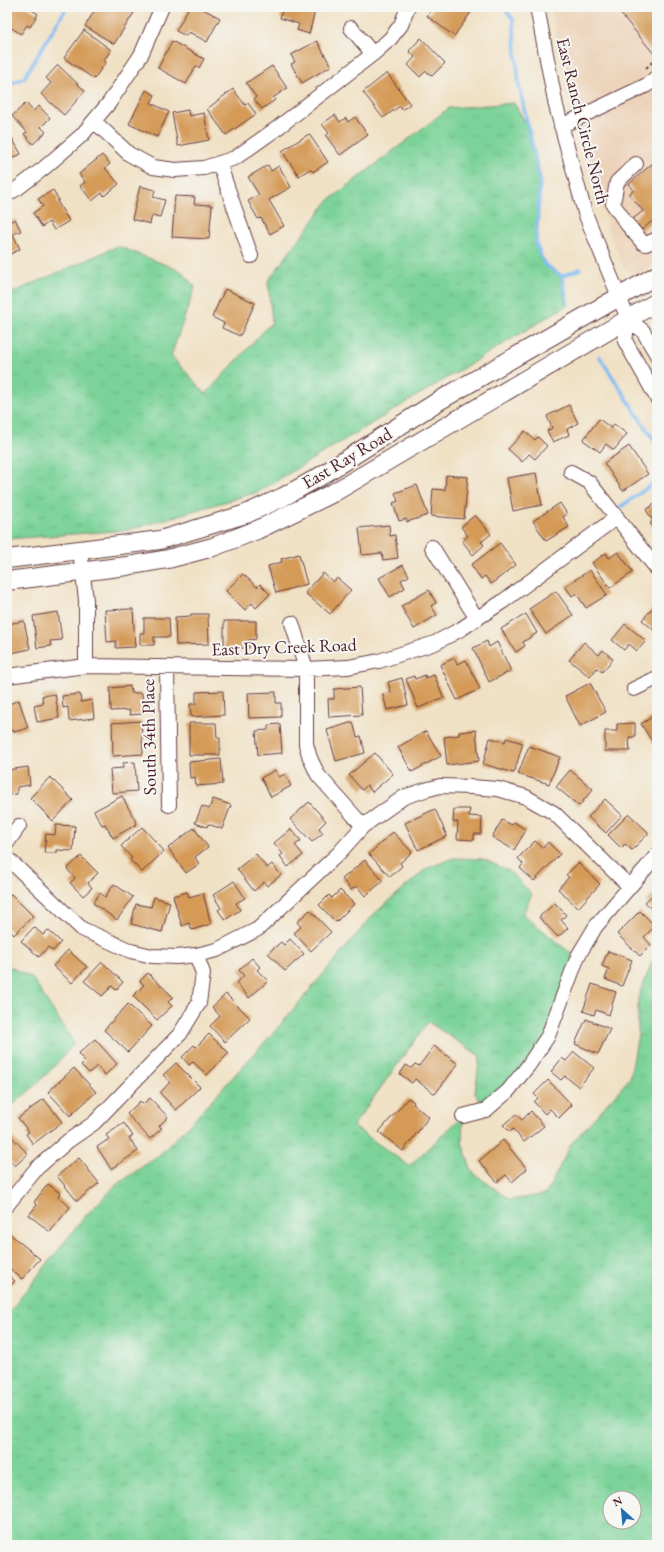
<svg xmlns="http://www.w3.org/2000/svg" width="664" height="1552" font-family="'EB Garamond',serif">
<style>
.built{fill:#ecd2b8}
.grass{fill:url(#grass-tufts);stroke:#627962;fill-rule:evenodd}
.lines{fill:none;stroke-linecap:round;stroke-linejoin:round}
.stream{stroke:#81bcf3;stroke-width:3.5}
.building{fill:#d49a57}
.minor-casing{stroke:#633c42;stroke-width:16}
.major-casing{stroke:#633c42;stroke-width:20}
.path{stroke:#633c42;stroke-width:2;stroke-dasharray:3 3;stroke-linecap:butt}
.minor{stroke:#fff;stroke-width:14}
.major{stroke:#fff;stroke-width:18}
.labels{text-anchor:middle;stroke-width:4;stroke-linejoin:round;paint-order:stroke}
.street-label{font-size:18px;fill:#4a1f2b;stroke:#f6f6f2}
</style>
<defs>
<pattern id="grass-tufts" width="24" height="20" patternUnits="userSpaceOnUse"><rect width="24" height="20" fill="#7bd399"/><path d="M3 7l-1-3M5 7V3M7 7l1-3M15 17l-1-3M17 17v-4M19 17l1-3" fill="none" stroke="#6cb584"/></pattern>
</defs>
<rect width="100%" height="100%" fill="#f6f6f2"/>
<filter id="ink" filterUnits="userSpaceOnUse"><feTurbulence type="fractalNoise" baseFrequency=".025" numOctaves="2"/><feDisplacementMap in="SourceGraphic" scale="8" xChannelSelector="R" yChannelSelector="G"/><feConvolveMatrix kernelMatrix="1 2 1 2 8 2 1 2 1" color-interpolation-filters="sRGB"/></filter>
<filter id="wash" filterUnits="userSpaceOnUse"><feTurbulence type="fractalNoise" baseFrequency=".012" numOctaves="4" result="noise"/><feDisplacementMap in="SourceGraphic" scale="16" xChannelSelector="R" yChannelSelector="G"/><feGaussianBlur stdDeviation="0.9" result="paint"/><feColorMatrix in="noise" values="0 0 0 0 0 0 0 0 0 0 0 0 0 0 0 0 0 1.4 0 .05"/><feComposite in="paint" operator="in"/></filter>
<g filter="url(#wash)">
<rect width="100%" height="100%" fill="#f0e1c5"/>
<!-- built -->
<path class="built" d="M551 7H657V262L641 272H632L623 266 609 231 585 135 568 95Z"/>
<!-- grass -->
<path class="grass" d="M514 103 529 128 540 179 536 244 544 263 562 276 566 306 258 492 128 530 7 539V295L118 246 181 271 195 287 171 356 206 394 272 322 268 281 328 201 449 108Z
M453 858 483 859 509 871 532 894 523 914 568 951 578 956 548 1036 486 1110 475 1093 480 1056 428 1022 353 1126 409 1166 463 1116 462 1142 472 1172 510 1200 546 1194 571 1144 630 1078 638 1035V998L652 962 657 957V1545H7V1315L85 1216 115 1186 160 1154 190 1124 275 1031 374 914 426 869ZM610 1498H634V1522H610Z
M7 965 32 978 74 1043C54 1069 31 1090 7 1110Z"/>
<g class="lines">
<!-- stream -->
<path class="stream" d="M503 7 513 19 519 86 540 179 536 244 544 264 562 276 568 305
M7 85 24 78 67 7
M562 276 580 269
M599 356 657 445
M619 508 657 481"/>
</g>
<g id="blocks">
<!-- building -->
<path class="building" d="M7 7H27L38 14 30 27 27 25 21 34 7 25Z
M97 7 137 8 114 44 85 26Z
M189 7H199L220 18 207 42 189 32 186 36 176 31Z
M283 7H316L309 34 297 30 299 24 280 18Z
M434 7H467L472 11 454 36 427 16Z
M615 7H657V53L655 55Z
M84 30 111 50 104 60 106 62 94 79 64 58Z
M421 38 445 63 432 76 426 71 420 77 408 65 415 57 409 51Z
M172 41 204 59 199 68 196 66 186 84 158 68Z
M317 41 331 66 302 83 291 64 295 62 291 55Z
M58 65 85 91 64 115 41 94 51 83 46 78Z
M272 66 287 88 273 98 275 100 262 109 254 99 256 97 246 83Z
M387 73 410 104 402 110 400 106 383 118 363 92Z
M233 89 245 105 248 103 256 114 226 135 207 109Z
M146 90 155 95 151 103 169 112 157 137 129 124Z
M26 103 33 111 39 106 50 118 41 127 46 132 33 144 24 134 27 132 12 116Z
M188 110 189 116 204 113 209 140 178 146 172 113Z
M335 115 340 122 346 118 348 122 355 117 368 135 340 155 326 136 329 133 322 124Z
M7 129 21 154 7 161Z
M309 134 328 162 313 172 310 169 299 176 282 151Z
M102 155 110 164 105 168 119 184 104 196 102 193 92 201 80 186 85 182 79 174Z
M654 162 657 165V217L638 233 629 222 643 211 629 194 634 190 629 184Z
M268 165 271 171 279 166 291 187 269 200 284 226 270 234 261 218 258 219 248 201 259 195 248 177Z
M140 186 155 190 153 197 165 200 160 217 152 215 150 224 132 219Z
M53 190 59 200 57 201 69 221 54 230 49 222 42 227 33 213 43 206 38 199Z
M175 196 195 197 194 204 212 205 209 239 172 237Z
M15 219 21 231 13 234 20 249 7 256V223Z
M225 289 255 303 240 336 222 328 224 323 212 317Z
M569 405 578 423 567 429 569 435 553 442 547 431 552 428 547 416Z
M599 419 611 428 614 424 627 434 614 450 606 444 600 452 583 440Z
M525 431 535 440 538 437 547 446 535 459 529 454 522 462 508 449Z
M629 446 648 474 623 491 604 463Z
M536 473 542 505 513 511 507 478Z
M446 475 468 477 464 519 431 516 433 489 445 490Z
M417 485 428 515 407 522 406 519 399 521 393 503 398 501 395 493Z
M657 502V532L650 523 653 521 646 510Z
M560 503 567 514 563 517 569 527 546 541 533 521Z
M475 515 491 534 481 542 484 545 473 555 462 541 468 536 461 527Z
M389 525 390 536 395 535 398 558 383 560 382 553 362 555 359 528Z
M500 543 516 565 491 584 485 576 481 579 471 565Z
M618 552 633 572 610 588 592 563 606 553 609 558Z
M299 554 307 584 276 593 268 566 282 562 281 559Z
M403 565 409 576 401 580 405 588 390 597 379 578Z
M590 570 607 595 586 608 576 593 572 596 565 586Z
M323 573 333 582 337 578 351 590 330 614 305 593Z
M243 574 257 587 260 584 270 594 256 608 252 603 245 610 226 591Z
M429 590 436 603 431 606 437 615 414 629 401 606Z
M556 591 573 615 546 634 529 609Z
M657 603V633L642 620Z
M133 609 135 647 116 648V641L107 642 105 610Z
M58 612 62 640 50 641 51 646 37 648 33 616Z
M191 614H208L209 644 176 645 175 617 191 616Z
M526 614 537 633 523 642 525 646 516 652 501 629Z
M144 618H169L170 637H154V645H140V633H144Z
M24 621 30 649 7 654V624Z
M224 621H256V639L249 640V648H224Z
M625 624 646 641 637 651 629 644 624 650 612 640Z
M487 641 489 647 497 642 511 671 489 682 473 648Z
M584 642 599 655 603 650 613 659 602 672 597 668 590 677 569 660Z
M454 658 457 664 466 660 480 689 457 700 440 665Z
M425 675 426 678 434 675 444 698 418 708 406 679 414 676 415 679Z
M402 678 408 705 387 710 383 694 391 692 388 682Z
M590 683 606 712 580 726 565 696Z
M130 686 131 693H142L143 714 130 715 129 710 111 711 110 688Z
M360 687 362 715 329 717 328 699H334V689Z
M223 691 224 715 191 717 190 704H196V692Z
M276 692V703H281V717L249 718 248 693Z
M55 694 59 718 37 722 34 706 43 704 42 696Z
M80 694 81 702 92 700 94 718 69 721 68 707 63 708 62 696Z
M7 697 9 704 19 700 28 728 14 732 13 730 7 731Z
M657 714V749L641 724Z
M141 721 143 754 113 756 112 723Z
M353 722 357 737 361 736 365 753 336 761 327 730Z
M189 723H216L217 738H220V755H189Z
M635 723V737H629L630 751H605V731H617V724Z
M280 724 282 753 258 755 256 731 268 730V725Z
M476 730 479 761 447 765 444 737 459 735V732Z
M426 731 441 756 412 772 398 747Z
M490 738 505 742 506 738 523 743 514 773 483 764Z
M529 746 560 757 549 784 518 774Z
M375 753 393 774 372 792 367 785 362 790 349 775Z
M221 759 223 784 196 786 195 777 190 778 189 762Z
M135 762 137 791 112 793 110 769 123 768V763Z
M28 767 30 785 17 787V794L7 795V770Z
M275 770 279 777 285 774 291 786 271 797 261 778Z
M570 770 593 789 579 806 556 787Z
M50 777 73 800 53 821 30 798Z
M122 796 137 824 113 838 105 824 102 825 94 811Z
M213 799 231 805 222 829 208 824 207 827 195 823 202 806 209 809Z
M605 799 622 815 606 833 588 817Z
M309 802 326 821 319 828 323 833 312 842 290 819Z
M435 809 447 836 418 850 405 823Z
M454 809H470L469 816 482 817 481 834H474V840L457 839 458 822H453Z
M629 814 649 833 632 850 625 844 621 848 608 835Z
M502 820 512 825 514 822 526 830 514 850 492 837Z
M56 825 75 826 73 851 57 850V853H44L46 834 55 835Z
M142 827 164 851 142 872 130 860 132 858 121 846Z
M194 828 208 847 195 857 199 864 186 873 168 848Z
M291 829 301 841 295 845 303 855 288 867 280 856 283 854 274 843Z
M393 832 412 852 400 863 402 866 390 877 369 854Z
M535 841 543 848 548 842 560 854 534 881 520 868 523 864 518 858Z
M256 854 267 868 272 864 281 875 267 886 264 882 254 891 237 869Z
M81 856 98 873 88 883 92 888 83 896 70 883 75 878 67 869Z
M365 860 383 881 365 896 357 886 351 890 342 879Z
M578 863 600 884 578 908 558 889 569 877 566 875Z
M234 881 245 898 236 903 240 910 225 920 218 910 221 908 213 895Z
M114 884 133 897 117 920 93 903 100 893 105 897Z
M340 890 354 904 336 922 319 905 329 895 332 898Z
M187 892 189 897 203 893 211 924 192 930 189 923 182 926 173 896Z
M655 893 657 895V915L645 902Z
M11 894 33 916 14 935 7 928V898Z
M154 897 170 902 162 932 131 924 136 904 151 907Z
M555 903 566 915 561 920 568 928 558 937 539 917Z
M310 910 331 932 311 951 294 933 301 927 297 922Z
M640 911 655 926 644 937 651 945 640 956 617 934Z
M34 927 43 935 48 930 61 942 53 951 48 947 39 957 21 941Z
M290 939 304 954 285 971 268 953 281 942 284 945Z
M68 950 87 967 72 983 53 966Z
M608 951 632 960 622 986 605 979 609 969 602 966Z
M252 958 260 967 257 970 268 981 249 998 236 983 244 976 239 970Z
M102 962 123 982 116 990 112 986 102 996 84 981Z
M148 973 173 997 168 1002 172 1006 157 1020 133 996 144 985 140 981Z
M592 984 616 992 609 1015 596 1010 594 1015 583 1011Z
M226 994 250 1018 225 1042 210 1026 220 1016 212 1007Z
M128 1004 152 1026 128 1052 104 1030Z
M586 1019 610 1029 598 1054 575 1044Z
M209 1034 229 1053 207 1075 193 1062 189 1065 182 1057 194 1045 196 1047Z
M95 1039 117 1064 105 1075 97 1066 89 1073 81 1065 85 1061 78 1054Z
M434 1046 458 1064 435 1094 415 1079 412 1083 400 1074 406 1065 411 1068 415 1064 419 1066Z
M574 1052 594 1068 579 1087 565 1076 561 1080 551 1072 562 1058 566 1061Z
M176 1063 200 1087 176 1110 160 1093 170 1082 163 1075Z
M74 1068 96 1092 70 1116 48 1092Z
M548 1080 572 1105 559 1118 550 1109 545 1114 534 1102 538 1098 534 1094Z
M150 1098 168 1117 159 1126 162 1128 150 1139 127 1114 140 1101 143 1104Z
M408 1098 414 1102 413 1104 429 1117 403 1151 379 1132Z
M44 1099 62 1122 33 1144 26 1134 29 1132 18 1118Z
M531 1111 544 1126 524 1142 513 1129 510 1132 503 1125 516 1114 522 1120Z
M124 1123 133 1136 129 1138 138 1151 111 1169 97 1147 109 1139 106 1135Z
M7 1132 28 1154 15 1166 7 1157Z
M503 1140 527 1169 512 1182 506 1175 497 1182 479 1161Z
M79 1158 99 1183 77 1201 57 1176Z
M48 1184 60 1193 58 1197 70 1207 50 1232 29 1215 37 1205 34 1202Z
M10 1234 40 1259 22 1279 7 1266V1237Z
M7 1274 15 1281 7 1289Z"/>
</g>
</g>
<g filter="url(#ink)">
<use href="#blocks" fill-opacity="0" stroke="#633c42" stroke-width="1"/>
<g class="lines">
<defs>
<path id="minor" d="M537 7 556 106 585 213 628 319 625 341 657 398
M351 28 373 54
M94 121 129 154 153 167 175 170 204 168 235 158 276 129 373 54 390 39 401 25 408 7
M561 126 647 85 657 77
M219 163 251 256
M636 164 617 182 613 204 627 224 643 243 646 244 657 239
M7 194 18 188 44 168 82 135 109 103 141 55 162 7
M628 319 643 331 657 355
M571 472 589 482 657 569
M432 547 477 619
M80 550 86 600V666
M292 623 306 669V744L310 758 318 775 363 826
M167 668 169 805
M7 676 86 666 306 669 348 667 379 661 435 643 461 629 502 602 617 517
M634 689 657 678
M7 843 19 826
M7 858 82 929 131 951 152 956 177 957 196 955 217 950 258 929 339 853 363 826 404 797 425 790 440 786 471 787 498 789 526 797 554 813 629 886
M463 1116 486 1110 508 1091 528 1066 548 1036 578 956 596 926 657 855
M7 1205 37 1168 68 1141 94 1123 180 1034 199 1003 203 973 196 955"/>
<path id="major" d="M7 559 160 540 246 514 283 497 319 477 437 402 657 275
M7 581 127 566 168 559 213 547 257 530 333 493 657 302"/>
</defs>
<!-- minor casing -->
<use href="#minor" class="minor-casing"/>
<!-- major casing -->
<use href="#major" class="major-casing"/>
<!-- path -->
<path class="path" d="M646 68 657 58"/>
<!-- minor -->
<use href="#minor" class="minor"/>
<!-- major -->
<use href="#major" class="major"/>
</g>
</g>
<g class="labels">
<!-- street labels -->
<g class="street-label">
<text transform="translate(583 121) rotate(76)" y="6">East Ranch Circle North</text>
<text transform="translate(347 458) rotate(-31)" y="6">East Ray Road</text>
<text transform="translate(284 647) rotate(-2)" y="6">East Dry Creek Road</text>
<text transform="translate(149 737) rotate(-91)" y="6">South 34th Place</text>
</g>
</g>
<!-- margin -->
<rect width="664" height="1552" fill="none" stroke="#f6f6f2" stroke-width="24"/>
<!-- north arrow -->
<g transform="translate(622 1510) rotate(333)"><circle r="19" fill="#f6f6f2" stroke="#b1a0a2"/>
<path d="M0-3L7 15L0 10L-7 15Z" fill="#1f6fb2"/>
<text y="-6" font-size="11" font-weight="bold" text-anchor="middle" fill="#4a1f2b">N</text>
</g>
</svg>
